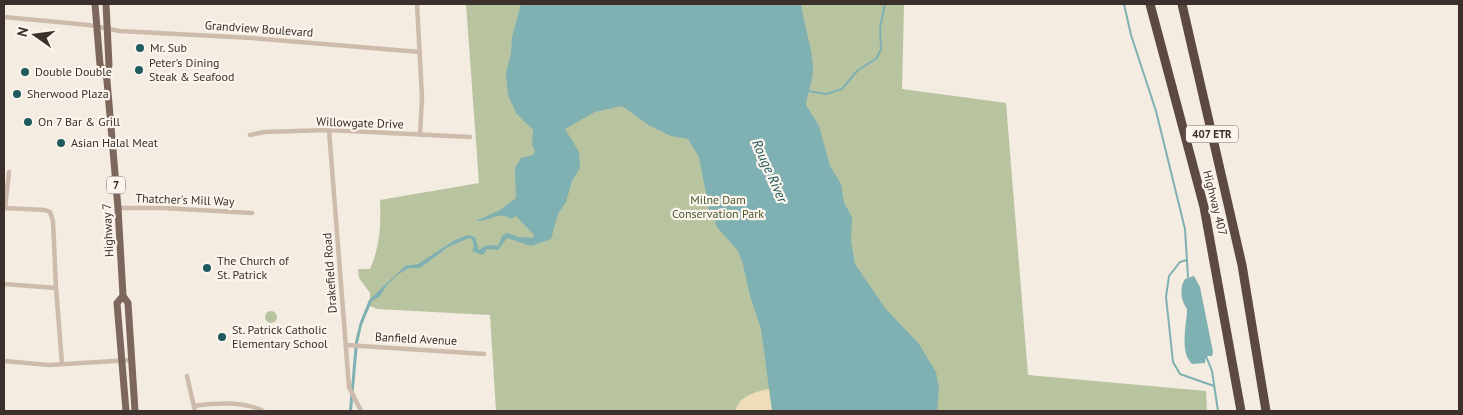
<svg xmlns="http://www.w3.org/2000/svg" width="1463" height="415" font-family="'PT Sans',sans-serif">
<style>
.green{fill:#b8c4a0}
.sand{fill:#efdcb8}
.water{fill:#7fb0b2}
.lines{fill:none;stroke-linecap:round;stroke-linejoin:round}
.stream{stroke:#7fb0b2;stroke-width:2}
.street{stroke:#cdbbac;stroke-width:4.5}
.primary{stroke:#7d675c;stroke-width:7}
.highway{stroke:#5c4a42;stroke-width:9}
.poi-dot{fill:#1f5a5e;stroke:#fbf5ee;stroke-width:2}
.labels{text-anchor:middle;stroke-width:4.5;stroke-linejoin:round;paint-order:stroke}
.shield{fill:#fbf5ee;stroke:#756b66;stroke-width:1}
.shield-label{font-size:11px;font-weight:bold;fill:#3b302b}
.street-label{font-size:12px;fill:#3b302b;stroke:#fbf5ee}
.poi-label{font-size:12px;fill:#3b302b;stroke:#fbf5ee;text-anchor:start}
.park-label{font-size:12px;fill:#4a5a2e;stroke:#fbf5ee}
.water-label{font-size:14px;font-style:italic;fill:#1f5a5e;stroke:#fbf5ee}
</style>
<rect width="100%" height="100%" fill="#f4ebe1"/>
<!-- green -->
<path class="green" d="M466 4H904L902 89 1006 103 1028 375 1206 391 1207 411H496L490 315 377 309 370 306V293L359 278 358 269H370C380 247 381 224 380 200L479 183Z
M265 317a6 6 0 1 1 12 0a6 6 0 1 1-12 0Z"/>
<!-- sand -->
<path class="sand" d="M773 388 780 411H736C738 395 759 391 773 388Z"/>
<!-- water -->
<path class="water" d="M521 4H801C804 26 813 49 813 70 813 81 807 94 806 105L819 126 830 166 841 184 844 203 852 217 851 241 855 264 885 308 919 344 936 372 939 389 937 411H772L761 329 750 296 743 264 738 251 717 227 709 209 699 157 688 139 671 136 650 126 622 106 595 112 565 129 579 152 580 168 572 181 566 202 558 214 551 239 531 246 507 238 498 250 487 249 483 255 472 251 474 246 472 239 469 238 448 247 420 268H409L397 275 387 285 380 296 372 301 362 325 358 343 352 411H349L355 342 360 322 369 300 405 266 418 264 455 240 468 235 475 237 479 250 487 245 498 246 502 236 507 233 518 237 533 238 534 235 516 216 511 219C500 210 487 222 476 221L500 210 516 198 515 168 521 158 533 155 535 151 532 145 533 130 516 113 508 95 506 74 511 53 512 37Z
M1194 276 1200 287 1213 352 1212 356H1206L1205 363 1192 364C1179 352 1187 324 1187 309 1181 301 1179 288 1185 279Z"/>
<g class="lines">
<!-- stream -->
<path class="stream" d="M1124 4 1131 35 1156 111 1185 229 1188 277
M808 91 826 94 842 89 857 71 877 58 881 49 880 28 885 4
M1187 260 1180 262 1169 276 1166 297 1173 362 1180 374 1214 386
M1206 356 1212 371 1218 411"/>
<!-- street -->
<path class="street" d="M417 4 422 97 420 135
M4 17 89 25 120 31 252 38 420 52
M329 130 349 387 361 411
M250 135 264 132 329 130 470 137
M4 208 45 210 50 212 53 221 56 288 62 364
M5 208 9 172
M118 208H163L252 213
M4 284 56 288
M346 345 484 354
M4 361 49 365 131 360
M187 376 195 411
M194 406C215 403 244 401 263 411"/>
<!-- primary -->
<path class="primary" d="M95 4 100 65 106 74 107 81 118 208 123 296 128 303 135 411
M106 4 109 65 106 74
M123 296 117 303 126 411"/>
<!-- highway -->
<path class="highway" d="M1150 4 1204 207 1241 411
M1182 4 1242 265 1266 411"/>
</g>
<!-- markers -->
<g class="poi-dot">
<circle cx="140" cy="48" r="5"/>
<circle cx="139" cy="70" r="5"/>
<circle cx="25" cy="72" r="5"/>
<circle cx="17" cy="94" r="5"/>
<circle cx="28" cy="122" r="5"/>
<circle cx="61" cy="143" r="5"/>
<circle cx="207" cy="268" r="5"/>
<circle cx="222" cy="337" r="5"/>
</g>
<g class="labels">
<!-- shield labels -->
<g class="shield">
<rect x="1186" y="125.5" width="52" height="17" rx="4"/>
<rect x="107" y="176.5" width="18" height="17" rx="4"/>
</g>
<g class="shield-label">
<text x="1212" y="138">407 ETR</text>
<text x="116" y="189">7</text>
</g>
<!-- street labels -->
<g class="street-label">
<text transform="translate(259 29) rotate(4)" y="4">Grandview Boulevard</text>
<text transform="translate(360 123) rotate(2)" y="4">Willowgate Drive</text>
<text transform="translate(185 200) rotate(2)" y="4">Thatcher's Mill Way</text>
<text transform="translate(1215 203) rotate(76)" y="4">Highway 407</text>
<text transform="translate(108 230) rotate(-93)" y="4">Highway 7</text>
<text transform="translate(330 273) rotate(-94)" y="4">Drakefield Road</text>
<text transform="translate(416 339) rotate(3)" y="4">Banfield Avenue</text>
</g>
<!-- poi labels -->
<g class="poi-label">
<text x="150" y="52">Mr. Sub</text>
<text x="149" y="67">Peter's Dining<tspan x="149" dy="14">Steak &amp; Seafood</tspan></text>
<text x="35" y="76">Double Double</text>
<text x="27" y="98">Sherwood Plaza</text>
<text x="38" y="126">On 7 Bar &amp; Grill</text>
<text x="71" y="147">Asian Halal Meat</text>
<text x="217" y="265">The Church of<tspan x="217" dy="14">St. Patrick</tspan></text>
<text x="232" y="334">St. Patrick Catholic<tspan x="232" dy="14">Elementary School</tspan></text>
</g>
<!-- park labels -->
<g class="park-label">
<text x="718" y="204">Milne Dam<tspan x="718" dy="14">Conservation Park</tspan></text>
</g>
<!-- water labels -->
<g class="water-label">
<text transform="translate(770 171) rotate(66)" y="5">Rouge River</text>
</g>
</g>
<!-- border -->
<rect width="1463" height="415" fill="none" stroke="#3b302b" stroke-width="10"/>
<!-- north arrow -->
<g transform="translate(35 35) rotate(284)" stroke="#fbf5ee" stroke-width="4" paint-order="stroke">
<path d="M0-4L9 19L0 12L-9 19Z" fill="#3b302b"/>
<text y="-8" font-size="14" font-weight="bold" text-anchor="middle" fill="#3b302b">N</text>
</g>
</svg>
